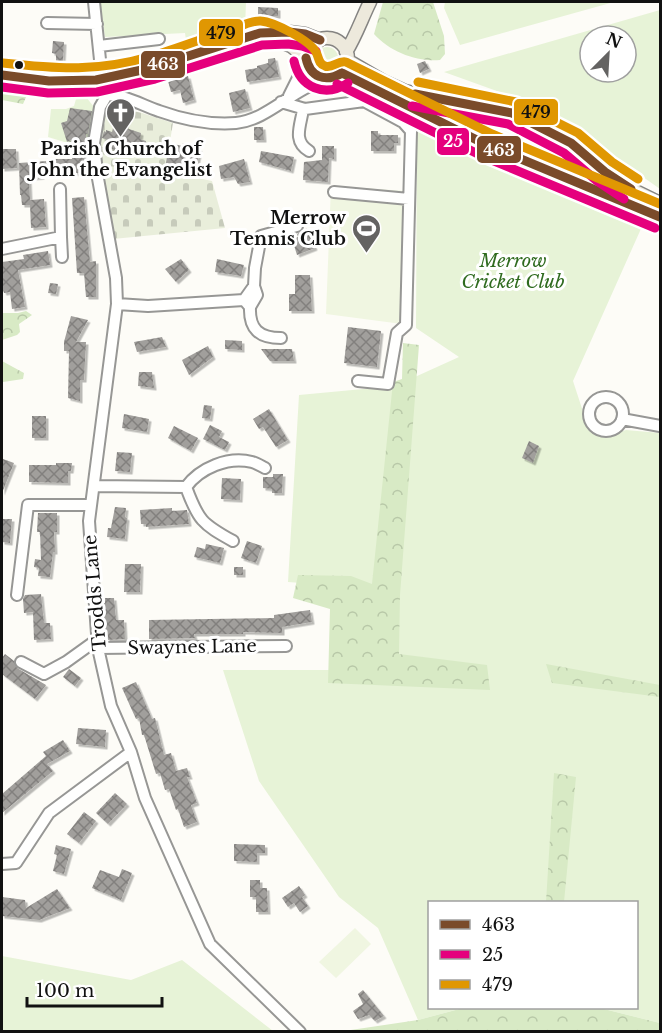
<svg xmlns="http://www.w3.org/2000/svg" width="662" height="1033" font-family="'Libre Baskerville',serif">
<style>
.green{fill:#e7f3d7;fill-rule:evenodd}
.forest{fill:url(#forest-crowns)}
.cemetery{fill:url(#cemetery-stones)}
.pitch{fill:#f0f6e1}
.building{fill:url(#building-cross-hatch);filter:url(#shadow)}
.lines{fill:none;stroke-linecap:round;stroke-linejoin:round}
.minor-casing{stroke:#979795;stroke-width:14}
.major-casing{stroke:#858482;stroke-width:15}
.minor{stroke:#fffffe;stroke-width:10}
.major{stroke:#ede9dc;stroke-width:12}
.bus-1-casing{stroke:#fff;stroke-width:14}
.bus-2-casing{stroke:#fff;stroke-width:14}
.bus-3-casing{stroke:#fff;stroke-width:14}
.bus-1{stroke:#7a4b2a;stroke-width:9}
.bus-2{stroke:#e5007d;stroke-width:9}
.bus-3{stroke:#e09702;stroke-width:9}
.bus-dot{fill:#111;stroke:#fff;stroke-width:2}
.labels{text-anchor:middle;stroke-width:6;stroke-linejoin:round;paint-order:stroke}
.poi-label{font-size:18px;font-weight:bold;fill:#111;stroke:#fff}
.park-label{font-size:18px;font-style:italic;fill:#2f6b1f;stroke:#fff}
.street-label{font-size:18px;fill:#111;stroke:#fff}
.line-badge{stroke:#fff;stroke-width:2}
.badge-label{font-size:16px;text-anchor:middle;font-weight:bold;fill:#fff}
.pale-badge-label{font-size:16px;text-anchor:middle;font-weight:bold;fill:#111}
</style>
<defs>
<pattern id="forest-crowns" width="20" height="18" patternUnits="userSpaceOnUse" patternTransform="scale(1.5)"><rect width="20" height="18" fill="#d8eac5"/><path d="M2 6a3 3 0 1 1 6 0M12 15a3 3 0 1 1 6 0" fill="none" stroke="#b8c8a8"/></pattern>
<pattern id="cemetery-stones" width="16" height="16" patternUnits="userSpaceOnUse" patternTransform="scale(1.5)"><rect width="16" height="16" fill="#e9eedb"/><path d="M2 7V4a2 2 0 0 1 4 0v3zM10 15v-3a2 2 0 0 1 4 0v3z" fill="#c7cbbb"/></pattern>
<pattern id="building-cross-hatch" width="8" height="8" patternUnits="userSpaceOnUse" patternTransform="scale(1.5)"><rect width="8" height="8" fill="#a19f9c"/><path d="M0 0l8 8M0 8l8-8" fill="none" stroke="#82807e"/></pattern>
<filter id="shadow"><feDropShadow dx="2.5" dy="2.5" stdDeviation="0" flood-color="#0004"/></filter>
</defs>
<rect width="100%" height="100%" fill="#fdfcf7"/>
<!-- green -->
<path class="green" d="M100 2H246L245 29 186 40 185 33 105 37Z
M445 2H614L460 45 444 8Z
M660 10V189L547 109 444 72ZM590 36H626V72H590Z
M316 58a11 11 0 1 1 22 0a11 11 0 1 1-22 0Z
M79 95 86 97 94 107 88 142H72L71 144 48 137 51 109H66L74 106 76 99Z
M417 128 644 222 573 381 589 430 607 436 626 430 660 433V1023L600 1008H636V902H430V1008H463L418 1020 378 928 339 897 259 781 223 670H391L357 587 288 582 299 395 395 386 459 357 416 328Z
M2 956 131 980 182 960 273 1031H2Z"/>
<!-- forest -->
<path class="forest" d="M383 2H433L444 36 445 54 440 60C417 62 390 52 374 34Z
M2 80 24 86 27 95 23 104 2 100Z
M26 311 32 315 19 324 20 332 17 335 2 340V313H18Z
M403 343 419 345 400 595 399 654 487 665 490 690 328 683 330 609 293 598 298 575 351 576 372 584 393 382 402 379Z
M2 361 24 373 23 379 3 382 2 390Z
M546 664 660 685V697L552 683Z
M554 773 576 777 564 902H546Z
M463 1008H600L660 1023V1031H344L418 1020Z"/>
<!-- cemetery -->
<path class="cemetery" d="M107 105 142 113 173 123 165 171 212 181 225 228 113 239 102 168 99 165 98 143Z"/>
<!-- pitch -->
<path class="pitch" d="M331 186 407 191 402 324 326 314Z
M355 928 371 944 336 978 319 962Z"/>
<!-- building -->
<path class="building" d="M258 7 278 8V16H258Z
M53 41 64 42 63 61H56V54L52 53Z
M275 58 279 77 247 82 245 70 257 68V66L268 63V59Z
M425 61 429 69 420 73 417 64Z
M188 76 194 100 183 103 180 90 171 92 168 81Z
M245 89 250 108 233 112 229 93Z
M70 108 92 111 88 134H86L87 147H84L85 173 42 174V177L29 178 30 200 44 199 46 227 31 228 30 205H22L21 195H20L19 163 47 161V159H72L71 140 67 142 61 123 67 121Z
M114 124 141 133 140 139 146 141 143 151 137 149 135 154 106 148 108 140 102 138 104 131 106 132V130L112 132Z
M254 127H263L264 140H254Z
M371 131H378V135H398V143H394V151H371Z
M170 143 182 146 183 143 191 145 190 147 200 149 195 173 165 167Z
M322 146H334V159L329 158 328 182 303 180 304 162 322 160Z
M2 149H16L17 168 2 169Z
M261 151 294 157 291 171 259 162Z
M244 159 250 182 238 184 234 177 221 179 219 166Z
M84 197 90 262 96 261V297H86L84 273H77L72 198Z
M307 228 315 248 297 255 292 239 298 237 297 234Z
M48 251 50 265 18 270 25 307 12 309 10 292 4 293 2 287V262L24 259 23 255Z
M181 259 189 270 176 282 165 269Z
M217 259 244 265 241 276 215 272Z
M295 275H310L312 311H289V294H295Z
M50 283 58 284 56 294 48 293Z
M71 316 88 320 76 342H86L84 380H80V401L68 398 69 351H64V342Z
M348 327 381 331 377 367 344 363Z
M162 337 166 347 137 352 134 342Z
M225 340 242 341V350L225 349Z
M208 346 213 357 189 375 182 360Z
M261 349H292L294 361H270Z
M139 372H152L154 388 138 386Z
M204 405 212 406 210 419 202 418Z
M269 409 288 440 276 447 263 427 259 429 253 419Z
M124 414 149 419 147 432 122 428Z
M32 416H46V438H32Z
M210 425 222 431 219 437 229 442 225 450 203 439Z
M174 426 198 438 191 451 168 438Z
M529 441 539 446 533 463 522 458Z
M117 452 132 453 130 472 115 471Z
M3 459 14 463 2 493V463Z
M56 463H72L71 471H68V483L29 482V465H56Z
M273 474H283L282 493H272V489L263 488V477H273Z
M222 478 241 479 240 500 221 499Z
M115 507 126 508 125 517 127 518 125 539 107 537 108 528H111Z
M172 508V511L187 510 189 524 146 527V524H141L140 510Z
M38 513H57V532H54L55 552H53L50 577 38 576 39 568 34 567 35 559 41 560 40 532H37Z
M2 519H12L10 543 2 542Z
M247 541 262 546 256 563 241 558Z
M206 544 224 548 220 563 194 557 197 547 205 549Z
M125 564H141L140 592H124Z
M234 567H243V575H234Z
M41 594 44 623H50L51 639 34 640 33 612 24 613 23 599 25 595Z
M105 598H114L116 620H124L125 639 107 640V635H105L102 603H105Z
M310 610 312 622 282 627V633L243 632V634H194L195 638 149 639V620L274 618V615Z
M5 654 14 661 17 668 46 685 35 699 2 674V658Z
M69 669 81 678 75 686 63 677Z
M136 682 152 719 155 718 164 755 171 753 176 771 187 768 190 777H187L197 803 191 805 197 822 184 827 178 809 176 810 169 789 165 790 160 773 156 774 144 735H142L139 718 136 719 122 688Z
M78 728 106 730 105 747 76 744Z
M63 740 70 751 47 764 53 771 2 813V794L46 756 43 752Z
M115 793 127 804 108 824 96 813Z
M84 812 96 821 79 843 67 834Z
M234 844 265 845V853H257V862L234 861Z
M56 845 71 849 64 874 53 871 57 855 54 854Z
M122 869 132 873 121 900 92 888 100 870 119 877Z
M250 880H260V888H267L268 912H256V897H250Z
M299 886 305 895 302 897 308 906 300 912 294 903 288 907 282 898Z
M57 889 70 908 39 920 2 916V897L25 900 26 908Z
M363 990 384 1016 375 1021 369 1015 358 1019 353 1011 363 1004 358 994Z"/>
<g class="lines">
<defs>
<path id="minor" d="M94 2 102 79
M47 23 97 24
M99 46 159 39
M289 96 306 62
M281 102 305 109 364 101 403 122 411 131 406 325 397 333 388 384 358 381
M303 109C301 125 292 141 309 151
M334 192 409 199
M61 237 62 257
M2 249 61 237 60 189
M254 286 255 268 261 236 297 226
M117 304 148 306 244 300 254 286 257 295 250 307 244 300
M250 307C249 329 259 338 281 338
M589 414a17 17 0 1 1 34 0a17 17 0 1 1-34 0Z
M622 419 660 426
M94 486 186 487C200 468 228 456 252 462 256 463 261 466 265 468
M186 487C198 520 202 524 233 541
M17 595 28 505H91
M98 648 286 646
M21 662 44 674 66 662 98 639
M2 864 16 863 49 813 131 752
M300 1032 210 944 145 798 131 752 111 706 98 648 89 521 117 304 116 278 97 173 94 143 100 107 107 95C126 95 141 105 159 111 184 120 209 125 236 123 268 120 293 88 326 80"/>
<path id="major" d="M264 35 291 46 306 58
M306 59a21 21 0 1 1 42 0a21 21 0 1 1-42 0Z
M346 52C356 36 362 18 370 2
M347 60 383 81 405 91 445 101 512 113 571 143 605 172 627 187 660 203
M342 73 487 145 660 217
M2 75 49 81 96 80 151 68 260 33 289 32 305 34 320 40"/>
</defs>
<!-- minor casing -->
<use href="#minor" class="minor-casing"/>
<!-- major casing -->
<use href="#major" class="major-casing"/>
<!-- minor -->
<use href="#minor" class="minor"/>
<!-- major -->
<use href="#major" class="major"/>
<defs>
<path id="bus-1" d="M306 58C310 77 325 83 342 73
M342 73 487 145 660 217
M2 75 49 81 96 80 151 68 260 33 289 32 305 34 320 40
M415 94 512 113 571 143 605 172 631 189"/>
<path id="bus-2" d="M294 61C300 88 325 98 348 83
M337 84 482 156 655 228
M2 87 48 93 97 92 155 79 262 45 288 44 302 46 316 51
M412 106 508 124 564 153 597 181 624 199"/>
<path id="bus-3" d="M3 63C59 69 98 72 152 56 179 48 204 38 230 30 239 27 252 20 261 21 274 22 309 40 316 52 319 57 318 64 325 66 332 69 338 60 346 62L492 134 660 204
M418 82 516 102 578 133 612 162 638 179"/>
</defs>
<!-- bus-1 casing -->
<use href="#bus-1" class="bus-1-casing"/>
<!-- bus-2 casing -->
<use href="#bus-2" class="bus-2-casing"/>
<!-- bus-3 casing -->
<use href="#bus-3" class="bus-3-casing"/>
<!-- bus-1 -->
<use href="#bus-1" class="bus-1"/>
<!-- bus-2 -->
<use href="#bus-2" class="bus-2"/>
<!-- bus-3 -->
<use href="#bus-3" class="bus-3"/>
</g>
<!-- icons -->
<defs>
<symbol id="church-pin" viewBox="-11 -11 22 30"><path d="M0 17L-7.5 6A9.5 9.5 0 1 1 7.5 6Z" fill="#646362" stroke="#fff"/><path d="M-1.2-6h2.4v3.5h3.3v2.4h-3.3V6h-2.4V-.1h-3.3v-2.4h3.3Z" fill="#fff"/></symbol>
<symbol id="stadium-pin" viewBox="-11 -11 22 30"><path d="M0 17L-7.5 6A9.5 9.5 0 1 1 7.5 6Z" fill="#646362" stroke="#fff"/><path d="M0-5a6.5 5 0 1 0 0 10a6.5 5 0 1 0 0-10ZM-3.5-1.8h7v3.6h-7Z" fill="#fff"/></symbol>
</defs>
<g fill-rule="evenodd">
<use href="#church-pin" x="104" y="96" width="33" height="45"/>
<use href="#stadium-pin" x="350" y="212" width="33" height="45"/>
</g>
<!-- markers -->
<circle class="bus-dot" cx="19" cy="65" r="5"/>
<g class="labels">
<!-- poi labels -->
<g class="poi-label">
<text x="121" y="155">Parish Church of<tspan x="121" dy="21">John the Evangelist</tspan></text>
<text x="346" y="224" text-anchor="end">Merrow<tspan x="346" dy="21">Tennis Club</tspan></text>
</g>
<!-- park labels -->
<g class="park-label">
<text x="513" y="267">Merrow<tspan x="513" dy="21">Cricket Club</tspan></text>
</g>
<!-- street labels -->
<g class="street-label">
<text transform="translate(95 593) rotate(-95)" y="6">Trodds Lane</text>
<text transform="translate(192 647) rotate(-1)" y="6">Swaynes Lane</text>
</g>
</g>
<g class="line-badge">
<rect x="198" y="18" width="46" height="29" rx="6" fill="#e09702"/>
<rect x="140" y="50" width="46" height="29" rx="6" fill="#7a4b2a"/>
<rect x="513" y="98" width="46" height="28" rx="6" fill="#e09702"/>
<rect x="436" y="127" width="34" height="29" rx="6" fill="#e5007d"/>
<rect x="476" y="135" width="46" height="29" rx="6" fill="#7a4b2a"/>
</g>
<g class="badge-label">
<text x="163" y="70">463</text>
<text x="453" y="147">25</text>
<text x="499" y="156">463</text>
</g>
<g class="pale-badge-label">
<text x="221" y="39">479</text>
<text x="536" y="118">479</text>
</g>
<!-- border -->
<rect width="662" height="1033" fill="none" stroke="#111111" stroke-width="6"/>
<!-- legend -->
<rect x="428" y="901" width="210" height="108" fill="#ffffff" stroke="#a0a0a0" stroke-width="1.5"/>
<rect x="440" y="920" width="30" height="9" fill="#7a4b2a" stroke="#a0a0a0" stroke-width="1.5"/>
<text x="482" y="931" font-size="18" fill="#111111">463</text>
<rect x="440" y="950" width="30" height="9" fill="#e5007d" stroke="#a0a0a0" stroke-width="1.5"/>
<text x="482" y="961" font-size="18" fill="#111111">25</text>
<rect x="440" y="980" width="30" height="9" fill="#e09702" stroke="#a0a0a0" stroke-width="1.5"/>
<text x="482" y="991" font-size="18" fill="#111111">479</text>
<!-- north arrow -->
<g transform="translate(608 54) rotate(24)"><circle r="28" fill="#ffffff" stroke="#a0a0a0" stroke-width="1.5"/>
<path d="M0-4.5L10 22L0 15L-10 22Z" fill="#646362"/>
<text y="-9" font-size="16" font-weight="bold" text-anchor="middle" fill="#111111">N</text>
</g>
<!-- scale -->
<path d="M27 997v9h135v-9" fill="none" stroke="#111111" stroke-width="3"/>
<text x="36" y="997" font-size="18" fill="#111111" stroke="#ffffff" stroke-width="4.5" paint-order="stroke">100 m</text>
</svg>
